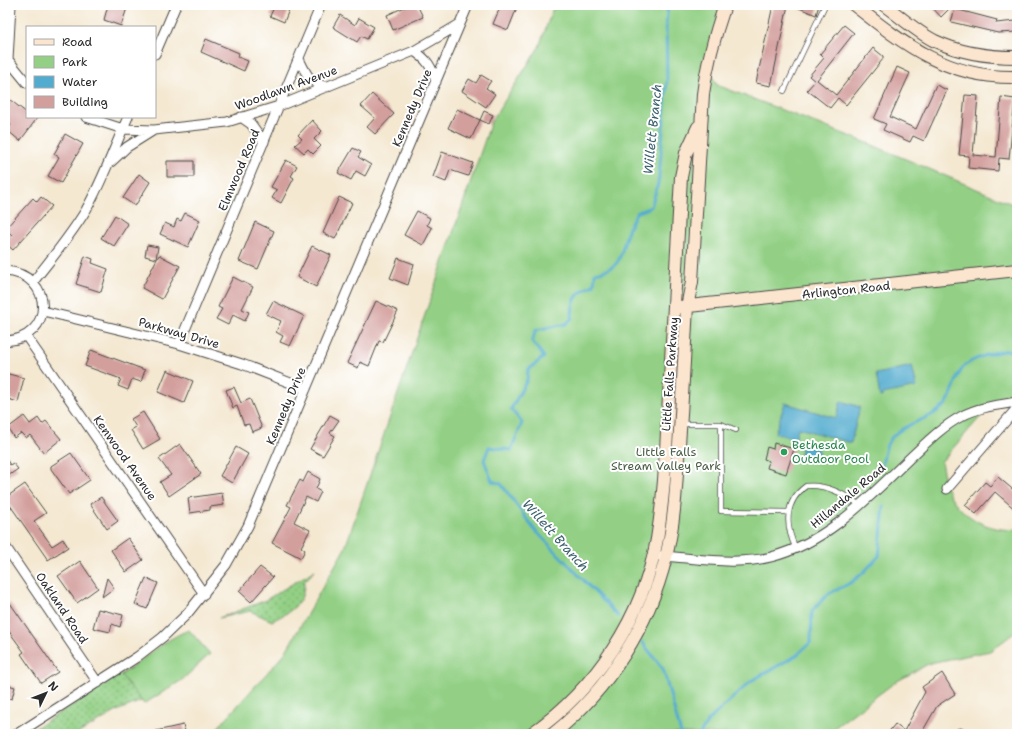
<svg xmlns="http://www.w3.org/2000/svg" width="1022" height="739" font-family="'Shantell Sans',sans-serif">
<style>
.grass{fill:url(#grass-dots);stroke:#5f7e58}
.green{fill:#93d085;stroke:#5f7e58}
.water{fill:#52accf;stroke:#3e6c7d}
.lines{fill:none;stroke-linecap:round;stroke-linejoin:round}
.stream{stroke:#52accf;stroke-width:3}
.building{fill:#d39f9d}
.lane-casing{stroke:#494744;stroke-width:6}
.street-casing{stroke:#494744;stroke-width:11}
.secondary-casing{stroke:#494744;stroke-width:14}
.lane{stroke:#fff;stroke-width:4.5}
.street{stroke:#fff;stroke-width:9}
.secondary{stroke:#fbe5cf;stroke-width:12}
.leisure-dot{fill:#2e9e5b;stroke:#fff;stroke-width:1.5}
.labels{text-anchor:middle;stroke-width:4;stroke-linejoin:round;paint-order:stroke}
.street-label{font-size:12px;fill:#2b2b2b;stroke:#fff}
.leisure-label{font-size:12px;fill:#27864d;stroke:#fff;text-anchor:start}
.park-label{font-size:12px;fill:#4a5d46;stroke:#fff}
.water-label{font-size:13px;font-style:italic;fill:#3b5f6d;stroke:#fff}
</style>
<defs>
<pattern id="grass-dots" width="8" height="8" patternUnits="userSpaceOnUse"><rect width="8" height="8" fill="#93d085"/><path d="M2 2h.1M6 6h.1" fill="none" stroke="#78a96d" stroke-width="1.8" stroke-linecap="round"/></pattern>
</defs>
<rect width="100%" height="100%" fill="#fff"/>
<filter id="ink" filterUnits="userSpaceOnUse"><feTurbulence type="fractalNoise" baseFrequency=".025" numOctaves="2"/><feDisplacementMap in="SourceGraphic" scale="8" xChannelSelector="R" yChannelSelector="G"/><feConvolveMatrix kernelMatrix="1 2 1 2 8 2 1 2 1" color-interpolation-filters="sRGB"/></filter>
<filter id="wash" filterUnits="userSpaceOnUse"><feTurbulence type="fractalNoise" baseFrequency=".012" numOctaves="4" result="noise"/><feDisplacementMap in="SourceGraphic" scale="16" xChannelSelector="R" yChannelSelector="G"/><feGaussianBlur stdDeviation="0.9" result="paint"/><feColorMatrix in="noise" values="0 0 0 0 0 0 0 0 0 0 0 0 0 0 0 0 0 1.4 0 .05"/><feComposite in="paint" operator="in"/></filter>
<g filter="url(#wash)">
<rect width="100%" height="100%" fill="#f4e8d1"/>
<!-- grass -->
<path class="grass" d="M315 570 304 582C305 604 290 612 272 621L250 611 219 618 264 601Z
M154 650 149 698 119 710 77 734H26L142 661Z"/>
<!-- green -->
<path class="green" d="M554 5H725L707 67 717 85 870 144 1017 206V402L989 407 941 462C943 470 944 480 947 489 958 515 989 533 1017 529V631L990 651 930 663 894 683 826 734H212L285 653 345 548 491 122 539 47Z
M189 630 210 654 182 680 144 704 121 675C144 660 164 639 189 630Z"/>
<!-- water -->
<path class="water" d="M912 366 917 387 883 394V396L880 397 876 374Z
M841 401 860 407 851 443 798 428 795 439 775 433 785 403 836 418Z
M802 445 819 450 816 462 799 458Z"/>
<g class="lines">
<!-- stream -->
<path class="stream" d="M882 465C884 458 885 447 889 441 902 422 931 421 946 404 954 395 956 371 967 364 981 355 1000 350 1017 350
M618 616 534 529 501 484 492 481 484 460 489 447 511 450 522 423 511 409 527 380 528 370 544 357 532 341 536 330 566 324 572 318C572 299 577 291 594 285L595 273C624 267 619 257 627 233 629 226 633 220 636 213L651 207 658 184 660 166 667 81 666 24 668 5
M642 642 663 669 681 734
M700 734 708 721 751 681 797 655 811 642 812 611 827 595 852 582 864 572 879 556 884 506"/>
</g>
<g id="blocks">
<!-- building -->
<path class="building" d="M108 5H128L121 26 104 20Z
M275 5H291L284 22 270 16Z
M409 5H417L423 17 393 30 387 15Z
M501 5H518L508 30 493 24Z
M773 5H788L771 86 756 83Z
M792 5H819L816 15Z
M930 5H953L941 17Z
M955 9 997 20 996 23 1016 21 1017 32 998 33 951 22Z
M340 15 355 25 359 18 374 27 367 39 361 36 357 42 333 27Z
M844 25 854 33 817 80 836 95 873 48 883 56V59L846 105 838 98 830 108 807 90 815 81 809 76 824 58 820 54Z
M206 39 239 53 238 57 248 61 244 71 201 52Z
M897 67 910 73 890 117 916 129 936 85 947 90 924 141 913 136 910 142 883 130 886 124 874 119Z
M481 75 491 81 486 88 495 94 486 107 462 91 469 79 476 83Z
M372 94 394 114 375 134 367 127 375 118 361 106Z
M965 95 978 96 973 155 996 157 1001 97 1015 99 1009 159 999 158 998 171 968 168 969 156 959 155Z
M5 96 27 113V117H38L20 141 7 130 11 125 5 121Z
M457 109 480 120 484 111 493 115 489 124 480 120 471 139 448 128Z
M312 120 322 131 314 139 321 146 313 154 308 149 304 153 295 145 302 139 298 135Z
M65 134 83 144 61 183 48 176 59 157 54 154Z
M353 148 361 152 358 157 371 165 365 176 356 171 351 180 338 173Z
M442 152 473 163 468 176 450 170 446 182 433 177Z
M286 160 297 166 291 176 294 178 281 203 272 198 277 190 271 187Z
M167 161H194V177H167Z
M139 174 150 182 135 206 123 198Z
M41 197 52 206 13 250 5 243 12 235 5 229 33 198 37 202Z
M339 197 352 203 335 239 323 233Z
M417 211 430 218 427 225 432 228 423 245 404 235Z
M185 213 200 220 188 247 160 234 165 223 174 227 177 219 181 221Z
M115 215 128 224 114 246 101 238Z
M255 222 274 231 258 269 239 261Z
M147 245 158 247 156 259 145 256Z
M312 246 331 255 316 287 297 277Z
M159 255 180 266 162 299 142 288Z
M85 256 93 259 92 263 108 269 101 292 76 284Z
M398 258 414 264 408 285 390 278Z
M233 277 253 287 242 309 249 312 245 321 233 315 228 325 216 319 222 309 218 307Z
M273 301 304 316 290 346 280 342 283 336 276 332 281 321 266 314Z
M376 301 398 311 383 342 379 341 369 366 360 362 358 368 347 363Z
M91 350 145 370 141 382 132 379 128 390 118 386 121 379 85 366Z
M167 370 193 381 184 403 158 392Z
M5 373 24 378 18 402 5 398Z
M234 387 241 403 250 399 262 428 252 432 249 424 244 425 237 406 233 408 226 390Z
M143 412 160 439 143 449 131 430 136 427 131 419Z
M330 415 339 420 330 433 335 436 323 456 310 449Z
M24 416 30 424 38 418 42 424 46 421 61 439 44 453 30 435 26 438 21 433 14 438 8 428Z
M774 443 794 449 786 474 767 468 769 461 764 459 767 447 773 449Z
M180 444 201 474 169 496 160 482 171 475 159 459Z
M236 447 248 454 232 483 220 476Z
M71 453 90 480 69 494 51 469V466Z
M5 457 10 465 13 463 18 469 5 478Z
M308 472 320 479 316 489 321 492 316 502 306 497 294 522 310 530 301 547 305 550 301 558 272 543 291 507 287 505 300 480 303 482Z
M998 477 1017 493V511L995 492 976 514 965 505 985 482 990 486Z
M25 484 46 513 34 521 52 546 63 539 68 547 48 560 5 498Z
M222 493 224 505 210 507V510L190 513 188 498Z
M101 497 118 521 107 529 90 504Z
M128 538 143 560 126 572 111 550Z
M80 561 98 588 77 603 58 576Z
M260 567 273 577 251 602 239 591Z
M107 578 114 588 102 597Z
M146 578 158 583 147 609 135 604Z
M10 603 58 672 41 683 21 654 24 652 5 626V607Z
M98 609 123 615 120 627 112 624 110 632 93 628Z
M942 673 955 694 937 706 921 734H887L895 724 904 731 925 692 922 687Z
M5 684 15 687 12 699 5 697Z
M183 725 186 734H157L156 731Z"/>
</g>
</g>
<g filter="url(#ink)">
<use href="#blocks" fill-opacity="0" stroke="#494744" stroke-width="1"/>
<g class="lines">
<defs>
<path id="lane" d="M784 91 825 5
M680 424H721L736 430
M721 424V511L787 512
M796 549C785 526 784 502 806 486 826 484 844 494 860 505"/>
<path id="street" d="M414 51C427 59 432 67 436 82
M155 54 176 5
M5 56 27 83
M299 59C307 76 309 82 327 87
M8 60 11 5
M86 117 123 129 154 130 227 122 279 106 414 51 460 24
M241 117 251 124 264 142
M111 162 127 147 154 130
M5 271C55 274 55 339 5 341
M33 282C52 258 71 235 86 210 103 180 114 148 128 117
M43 311 179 344 242 364 306 389
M26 336 204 594
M179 344 321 5
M947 489 1017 408
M5 546 98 683
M660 556C697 558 735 566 771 557 829 542 870 496 912 456 927 442 943 426 962 416 978 407 999 405 1017 402
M17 734 137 657 163 637 187 614 226 565 248 526 468 5
M959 734 960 733"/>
<path id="secondary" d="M854 5C905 45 948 79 1017 77
M884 5C901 17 917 32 935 41 960 53 990 57 1017 57
M680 307 1017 270
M531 734C596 689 643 617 657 539 665 492 666 444 669 397 673 324 677 250 681 177L686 153 698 127
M553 734C609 689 649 626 666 557 674 524 676 491 678 458 682 408 684 357 687 307L692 282 703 94C707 63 715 34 725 5"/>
</defs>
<!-- lane casing -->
<use href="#lane" class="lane-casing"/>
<!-- street casing -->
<use href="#street" class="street-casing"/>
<!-- secondary casing -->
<use href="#secondary" class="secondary-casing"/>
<!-- lane -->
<use href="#lane" class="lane"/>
<!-- street -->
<use href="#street" class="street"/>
<!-- secondary -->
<use href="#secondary" class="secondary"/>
</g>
</g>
<!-- markers -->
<circle class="leisure-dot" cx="784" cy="452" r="4"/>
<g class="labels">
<!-- street labels -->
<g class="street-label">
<text transform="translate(286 88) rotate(-20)" y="4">Woodlawn Avenue</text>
<text transform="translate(412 108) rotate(-67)" y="4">Kennedy Drive</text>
<text transform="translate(239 170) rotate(-67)" y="4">Elmwood Road</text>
<text transform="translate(846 290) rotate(-6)" y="4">Arlington Road</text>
<text transform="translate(179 333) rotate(16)" y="4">Parkway Drive</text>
<text transform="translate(670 374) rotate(-86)" y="4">Little Falls Parkway</text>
<text transform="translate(286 406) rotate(-67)" y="4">Kennedy Drive</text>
<text transform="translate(125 458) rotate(55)" y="4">Kenwood Avenue</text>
<text transform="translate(848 496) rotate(-40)" y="4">Hillandale Road</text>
<text transform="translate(62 608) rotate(56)" y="4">Oakland Road</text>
</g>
<!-- leisure labels -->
<g class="leisure-label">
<text x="792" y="449">Bethesda<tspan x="792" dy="14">Outdoor Pool</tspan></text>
</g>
<!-- park labels -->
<g class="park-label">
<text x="666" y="456">Little Falls<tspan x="666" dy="14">Stream Valley Park</tspan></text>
</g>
<!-- water labels -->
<g class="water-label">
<text transform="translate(652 129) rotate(-84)" y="5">Willett Branch</text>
<text transform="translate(556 535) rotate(48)" y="5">Willett Branch</text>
</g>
</g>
<!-- margin -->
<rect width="1022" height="739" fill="none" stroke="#fff" stroke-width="20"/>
<!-- legend -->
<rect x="26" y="26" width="130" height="92" fill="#ffffff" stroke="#aaaaaa"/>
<rect x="34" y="39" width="20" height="6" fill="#fbe5cf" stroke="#aaaaaa"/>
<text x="62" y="46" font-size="12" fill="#2b2b2b">Road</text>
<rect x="34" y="56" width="20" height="12" fill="#93d085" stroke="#aaaaaa"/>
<text x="62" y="66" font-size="12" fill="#2b2b2b">Park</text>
<rect x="34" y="76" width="20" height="12" fill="#52accf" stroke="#aaaaaa"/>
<text x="62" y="86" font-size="12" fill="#2b2b2b">Water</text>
<rect x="34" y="96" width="20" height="12" fill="#d39f9d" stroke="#aaaaaa"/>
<text x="62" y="106" font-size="12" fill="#2b2b2b">Building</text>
<!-- north arrow -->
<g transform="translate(46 693) rotate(47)" stroke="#ffffff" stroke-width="3" paint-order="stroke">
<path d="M0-3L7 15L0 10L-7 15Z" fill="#2b2b2b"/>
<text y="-6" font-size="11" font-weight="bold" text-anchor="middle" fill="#2b2b2b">N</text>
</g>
</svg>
